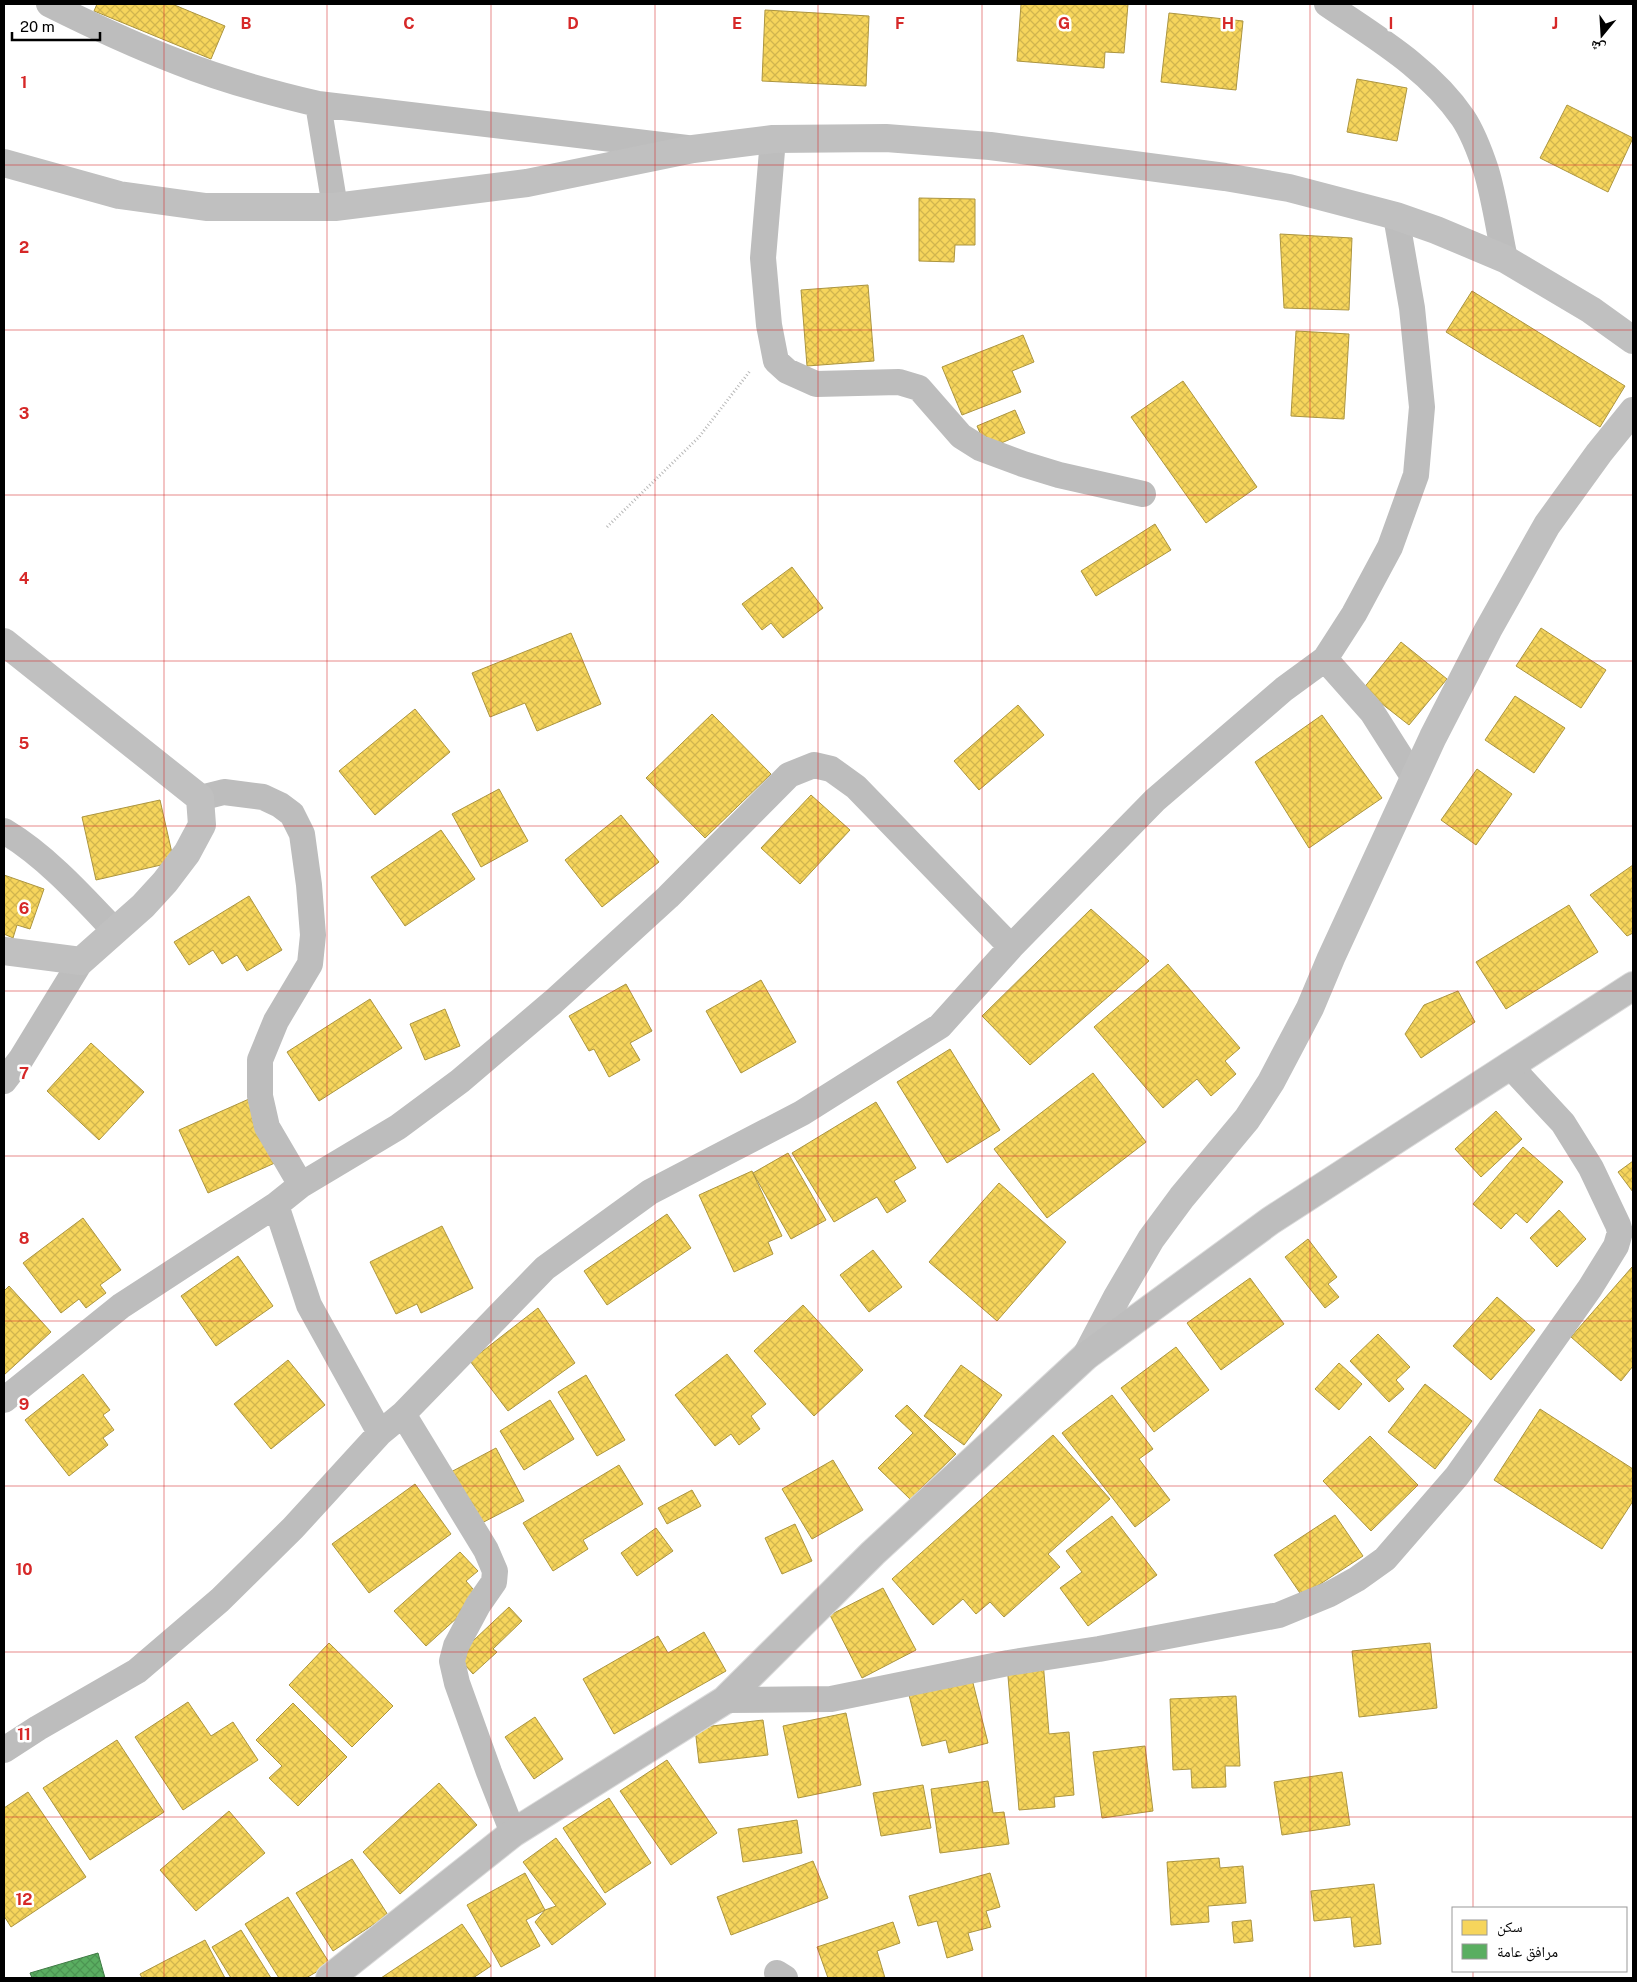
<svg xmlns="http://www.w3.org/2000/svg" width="1637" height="1982" font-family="'Public Sans','Noto Naskh Arabic',sans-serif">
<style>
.homes{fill:url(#homes-cross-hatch);stroke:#ac9540}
.public{fill:url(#public-cross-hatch);stroke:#3f7a44}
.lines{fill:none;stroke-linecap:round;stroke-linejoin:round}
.primary-casing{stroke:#dbdbdb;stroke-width:30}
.path{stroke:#b8b8b8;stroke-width:3;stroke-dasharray:1 2.5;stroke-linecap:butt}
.street{stroke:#bdbdbd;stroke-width:26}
.secondary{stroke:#c0c0c0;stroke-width:28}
.primary{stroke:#bdbdbd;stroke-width:28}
.grid{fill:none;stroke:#d62828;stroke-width:1;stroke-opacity:0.55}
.grid-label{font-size:16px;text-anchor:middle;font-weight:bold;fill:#d62828;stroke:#fff;stroke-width:5;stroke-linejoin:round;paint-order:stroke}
</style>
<defs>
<pattern id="homes-cross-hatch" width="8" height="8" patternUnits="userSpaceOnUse" patternTransform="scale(1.25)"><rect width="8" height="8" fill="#f6d55c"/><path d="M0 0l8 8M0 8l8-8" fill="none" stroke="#d1b54e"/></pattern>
<pattern id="public-cross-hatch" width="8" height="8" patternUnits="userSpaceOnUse" patternTransform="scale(1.25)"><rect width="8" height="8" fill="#5aae61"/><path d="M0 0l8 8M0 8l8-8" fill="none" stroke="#4c9452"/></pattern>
</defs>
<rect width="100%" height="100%" fill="#fff"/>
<!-- homes -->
<path class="homes" d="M97 4H172L225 26 211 59 94 11Z
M1021 4H1128L1124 53 1105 52 1104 68 1017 61Z
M765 10 869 16 866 86 762 81Z
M1169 13 1243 21 1236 90 1161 82Z
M1357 79 1407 88 1397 141 1347 132Z
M1567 105 1633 138 1608 192 1540 158Z
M919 198 975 199V245H955L954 262 919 261Z
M1280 234 1352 238 1349 310 1284 308Z
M868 285 874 361 807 366 801 290Z
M1472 291 1625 386 1600 427 1446 332Z
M1296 331 1349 334 1344 419 1291 416Z
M1023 335 1034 362 1012 371 1021 392 962 415 942 367Z
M1183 381 1257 487 1206 523 1131 417Z
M1015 410 1025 433 987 449 977 426Z
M1155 524 1171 550 1096 596 1081 571Z
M792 567 823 608 783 638 771 623 762 630 742 604Z
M1541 628 1606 670 1581 708 1516 666Z
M571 633 601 704 537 731 525 703 490 717 472 673Z
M1401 642 1447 679 1409 725 1363 689Z
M1515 696 1565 728 1534 773 1485 740Z
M1018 705 1044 735 979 790 954 761Z
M415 709 450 752 375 815 339 771Z
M712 714 771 774 705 838 646 778Z
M1322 715 1382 798 1309 848 1255 762Z
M1477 769 1512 794 1476 845 1441 820Z
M499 789 528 841 481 867 452 814Z
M811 795 850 830 800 884 761 848Z
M160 800 174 862 96 880 82 817Z
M621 815 659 862 602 907 565 860Z
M441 830 475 879 405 926 371 877Z
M1633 865V933L1627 936 1590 895Z
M4 875 44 889 30 929 17 925 13 938 4 934Z
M249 896 282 950 247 971 237 955 222 964 213 950 189 965 174 942Z
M1569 905 1598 952 1506 1009 1476 962Z
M1091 909 1149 961 1030 1065 982 1016Z
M1168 964 1240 1048 1225 1061 1236 1074 1211 1096 1197 1079 1163 1108 1094 1027Z
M761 980 796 1042 741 1073 706 1011Z
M626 984 652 1031 630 1043 640 1060 609 1077 594 1049 589 1051 569 1016Z
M1458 991 1475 1022 1421 1058 1405 1034 1424 1005Z
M370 999 402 1048 319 1101 287 1052Z
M445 1009 460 1046 425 1060 410 1024Z
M91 1043 144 1092 99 1140 47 1091Z
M950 1049 1000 1130 947 1163 897 1082Z
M1093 1073 1146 1142 1047 1218 994 1149Z
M249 1099 277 1162 208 1193 179 1130Z
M876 1102 916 1168 894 1181 906 1201 887 1213 877 1197 834 1222 792 1153Z
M1496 1111 1522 1139 1481 1177 1455 1149Z
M1523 1147 1563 1182 1527 1223 1516 1213 1501 1229 1473 1204Z
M788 1153 826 1220 791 1239 753 1173Z
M1633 1161V1192L1618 1172Z
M752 1171 782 1236 768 1242 773 1254 734 1272 699 1195Z
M999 1183 1066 1242 997 1321 929 1262Z
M1559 1210 1586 1239 1557 1267 1530 1238Z
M667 1214 691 1248 607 1305 584 1271Z
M83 1218 121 1270 100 1285 106 1293 86 1308 79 1299 61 1313 23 1263Z
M442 1226 473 1288 421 1313 417 1304 396 1314 370 1262Z
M1308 1239 1337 1277 1328 1284 1339 1297 1325 1308 1285 1257Z
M873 1250 902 1287 869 1312 840 1275Z
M238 1256 273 1306 216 1346 181 1296Z
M1632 1267 1633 1269V1366L1621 1381 1571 1337Z
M1250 1278 1284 1324 1221 1370 1187 1323Z
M9 1286 51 1332 4 1375V1291Z
M1497 1297 1535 1330 1491 1380 1453 1346Z
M803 1305 863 1370 814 1416 754 1351Z
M538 1308 575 1363 508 1411 470 1361Z
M1378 1334 1410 1367 1396 1380 1404 1389 1389 1402 1350 1361Z
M1176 1347 1209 1390 1154 1432 1121 1388Z
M727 1354 766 1404 751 1416 760 1429 739 1445 731 1434 715 1446 675 1395Z
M288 1360 325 1405 271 1449 234 1404Z
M1339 1363 1362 1384 1339 1410 1315 1389Z
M961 1365 1002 1395 964 1445 924 1416Z
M83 1374 110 1410 103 1415 114 1430 103 1438 108 1445 69 1476 25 1420Z
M586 1375 625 1440 597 1456 558 1392Z
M1425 1384 1472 1421 1435 1469 1388 1432Z
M1112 1395 1153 1449 1139 1459 1170 1500 1135 1527 1062 1433Z
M550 1400 574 1439 524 1470 500 1431Z
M907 1405 956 1454 910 1499 878 1468 913 1433 895 1416Z
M1540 1409 1633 1469V1501L1602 1549 1494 1480Z
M1053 1435 1110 1499 1048 1554 1060 1567 1004 1617 990 1602 976 1614 963 1599 933 1625 892 1579Z
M1370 1436 1418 1485 1371 1531 1323 1481Z
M496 1448 524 1501 478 1525 449 1473Z
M833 1460 863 1510 812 1539 782 1489Z
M619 1465 643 1504 583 1540 588 1549 553 1571 523 1523Z
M415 1484 451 1534 369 1593 332 1544Z
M692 1490 701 1506 667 1524 658 1508Z
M1335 1515 1363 1556 1302 1596 1274 1555Z
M1112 1516 1157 1575 1088 1626 1060 1588 1082 1572 1066 1551Z
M795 1524 812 1561 782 1574 765 1538Z
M656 1528 673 1551 637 1576 621 1553Z
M460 1552 478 1571 466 1581 480 1597 426 1646 394 1611Z
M883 1588 916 1650 862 1678 830 1615Z
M509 1607 522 1621 493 1649 497 1652 473 1674 457 1656Z
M704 1632 726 1671 614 1734 583 1679 658 1636 668 1653Z
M329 1643 393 1706 352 1747 289 1685Z
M1430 1643 1437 1708 1359 1717 1352 1651Z
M1043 1661 1049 1734 1069 1732 1074 1795 1054 1797 1055 1807 1019 1810 1007 1664Z
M972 1679 988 1743 949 1753 946 1740 922 1746 909 1695Z
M1236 1696 1240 1766H1225L1226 1787 1192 1788 1191 1769 1173 1770 1170 1699Z
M188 1702 211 1736 233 1722 258 1760 183 1810 135 1737Z
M293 1703 347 1757 298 1806 269 1778 282 1766 256 1740Z
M846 1713 861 1785 798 1798 783 1726Z
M535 1717 563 1759 534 1779 505 1737Z
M763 1720 768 1755 699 1763 695 1728Z
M117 1740 164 1812 90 1860 43 1788Z
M1145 1746 1153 1811 1102 1818 1093 1752Z
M667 1760 717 1833 671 1865 620 1791Z
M1342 1772 1350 1825 1282 1835 1274 1782Z
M988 1781 993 1813 1004 1812 1009 1844 940 1853 931 1789Z
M439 1783 477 1825 400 1894 363 1852Z
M923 1785 931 1828 881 1836 873 1793Z
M28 1792 86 1877 11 1927 4 1916V1808Z
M609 1798 651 1863 605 1893 563 1828Z
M229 1811 265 1853 196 1911 160 1870Z
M797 1820 802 1853 743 1862 738 1829Z
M556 1838 606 1904 552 1945 535 1922 545 1910 556 1906 523 1862Z
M1219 1858 1220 1868 1243 1866 1246 1903 1208 1906 1209 1922 1171 1925 1167 1862Z
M352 1859 388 1915 333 1951 296 1893Z
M813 1861 828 1898 731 1935 717 1897Z
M525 1873 545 1910 526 1920 540 1946 501 1967 467 1905Z
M990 1873 1000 1907 986 1911 991 1927 968 1933 973 1950 947 1958 937 1921 918 1926 909 1896Z
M1374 1884 1381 1944 1354 1947 1351 1917 1314 1921 1311 1891Z
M288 1897 330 1964 306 1978H279L245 1924Z
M1251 1920 1253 1941 1234 1943 1232 1922Z
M893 1922 900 1943 877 1951 885 1978H828L817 1947Z
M462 1924 491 1966 473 1978H381Z
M241 1930 271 1978H231L212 1947Z
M205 1940 225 1978H142L140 1974Z"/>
<!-- public -->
<path class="public" d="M98 1953 105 1978H32L30 1973Z"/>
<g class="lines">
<defs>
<path id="primary" d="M330 1978 513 1833 725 1700 873 1553 1086 1356 1270 1221 1633 986"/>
</defs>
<!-- primary casing -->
<use href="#primary" class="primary-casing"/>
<!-- path -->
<path class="path" d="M607 527 699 437 750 371"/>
<!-- street -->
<path class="street" d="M49 4C91 25 134 45 178 62 223 80 271 93 318 104L687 148
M1327 4C1375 37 1429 68 1463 118 1473 133 1480 152 1486 170 1494 196 1499 231 1505 259
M318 104 335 207
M773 139 763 258 769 325 776 361 787 371 816 384 899 382 919 388 961 436 980 448 1023 464 1059 475 1143 494
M1325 659 1354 614 1390 547 1416 475 1422 407 1412 308 1396 216
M200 798 224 792 263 797 280 805 292 814 302 834 309 885 313 935 310 964 276 1021 260 1060V1096L267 1127 301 1185 276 1205 309 1305 380 1433
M4 831C46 856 82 896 115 931
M4 1081 21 1059 81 961
M301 1185 398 1127 460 1081 553 1002 668 897 789 775 814 765 831 769 856 787 1011 947
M4 1400 121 1306 276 1205
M403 1414 486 1550 495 1571 494 1582 478 1605 456 1646 452 1661 457 1683 489 1772 513 1833
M725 1700 831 1699 1008 1663 1099 1649 1279 1615 1330 1594 1357 1579 1385 1559 1457 1476 1590 1288 1616 1246 1620 1232 1618 1225 1591 1168 1563 1123 1509 1065
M4 1750 38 1728 137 1671 220 1600 293 1528 380 1433 403 1414 545 1268 650 1192 802 1113 940 1026 1011 947 1155 800 1284 689 1325 659 1372 712 1414 778
M777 1973 785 1978"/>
<!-- secondary -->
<path class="secondary" d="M4 163 119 195 206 207H335L527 183 693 149 773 139 886 138 990 146 1225 177 1289 188 1396 216 1436 230 1505 259 1591 310 1633 340
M4 642 200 798 202 825 187 853 165 882 143 906 81 961 4 951
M1086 1356 1117 1297 1151 1239 1182 1197 1247 1119 1271 1082 1310 1008 1331 958 1433 737 1488 630 1547 525 1599 453 1633 411"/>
<!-- primary -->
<use href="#primary" class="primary"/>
</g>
<!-- grid -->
<path class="grid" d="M164 4V1978M327 4V1978M491 4V1978M655 4V1978M818 4V1978M982 4V1978M1146 4V1978M1310 4V1978M1473 4V1908M4 165H1633M4 330H1633M4 495H1633M4 661H1633M4 826H1633M4 991H1633M4 1156H1633M4 1321H1633M4 1486H1633M4 1652H1633M4 1817H1633M1473 1971V1978"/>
<g class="grid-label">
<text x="246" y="29">B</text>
<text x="409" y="29">C</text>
<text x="573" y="29">D</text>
<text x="737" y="29">E</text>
<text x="900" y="29">F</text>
<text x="1064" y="29">G</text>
<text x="1228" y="29">H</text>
<text x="1391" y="29">I</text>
<text x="1555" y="29">J</text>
<text x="24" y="88">1</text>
<text x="24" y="253">2</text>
<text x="24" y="419">3</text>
<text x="24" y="584">4</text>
<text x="24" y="749">5</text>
<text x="24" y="914">6</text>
<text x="24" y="1079">7</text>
<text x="24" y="1244">8</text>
<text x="24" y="1410">9</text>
<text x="24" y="1575">10</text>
<text x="24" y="1740">11</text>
<text x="24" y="1905">12</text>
</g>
<!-- border -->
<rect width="1637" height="1982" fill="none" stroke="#000000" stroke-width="10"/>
<!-- legend -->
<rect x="1452" y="1907" width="175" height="65" fill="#ffffff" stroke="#999999"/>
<rect x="1462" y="1920" width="25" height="15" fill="#f6d55c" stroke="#999999"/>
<text x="1497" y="1932" font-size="15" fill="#000000">سكن</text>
<rect x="1462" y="1944" width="25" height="15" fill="#5aae61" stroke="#999999"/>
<text x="1497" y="1957" font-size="15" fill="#000000">مرافق عامة</text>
<!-- north arrow -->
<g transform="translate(1602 35) rotate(198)" stroke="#ffffff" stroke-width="4" paint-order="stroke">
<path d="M0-4L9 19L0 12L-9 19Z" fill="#000000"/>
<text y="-8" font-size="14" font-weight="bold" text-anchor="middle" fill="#000000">ش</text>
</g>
<!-- scale -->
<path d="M12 32v8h88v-8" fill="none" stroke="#000000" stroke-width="2.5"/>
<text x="20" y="32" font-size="15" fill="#000000" stroke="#ffffff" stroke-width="4" paint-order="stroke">20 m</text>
</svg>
